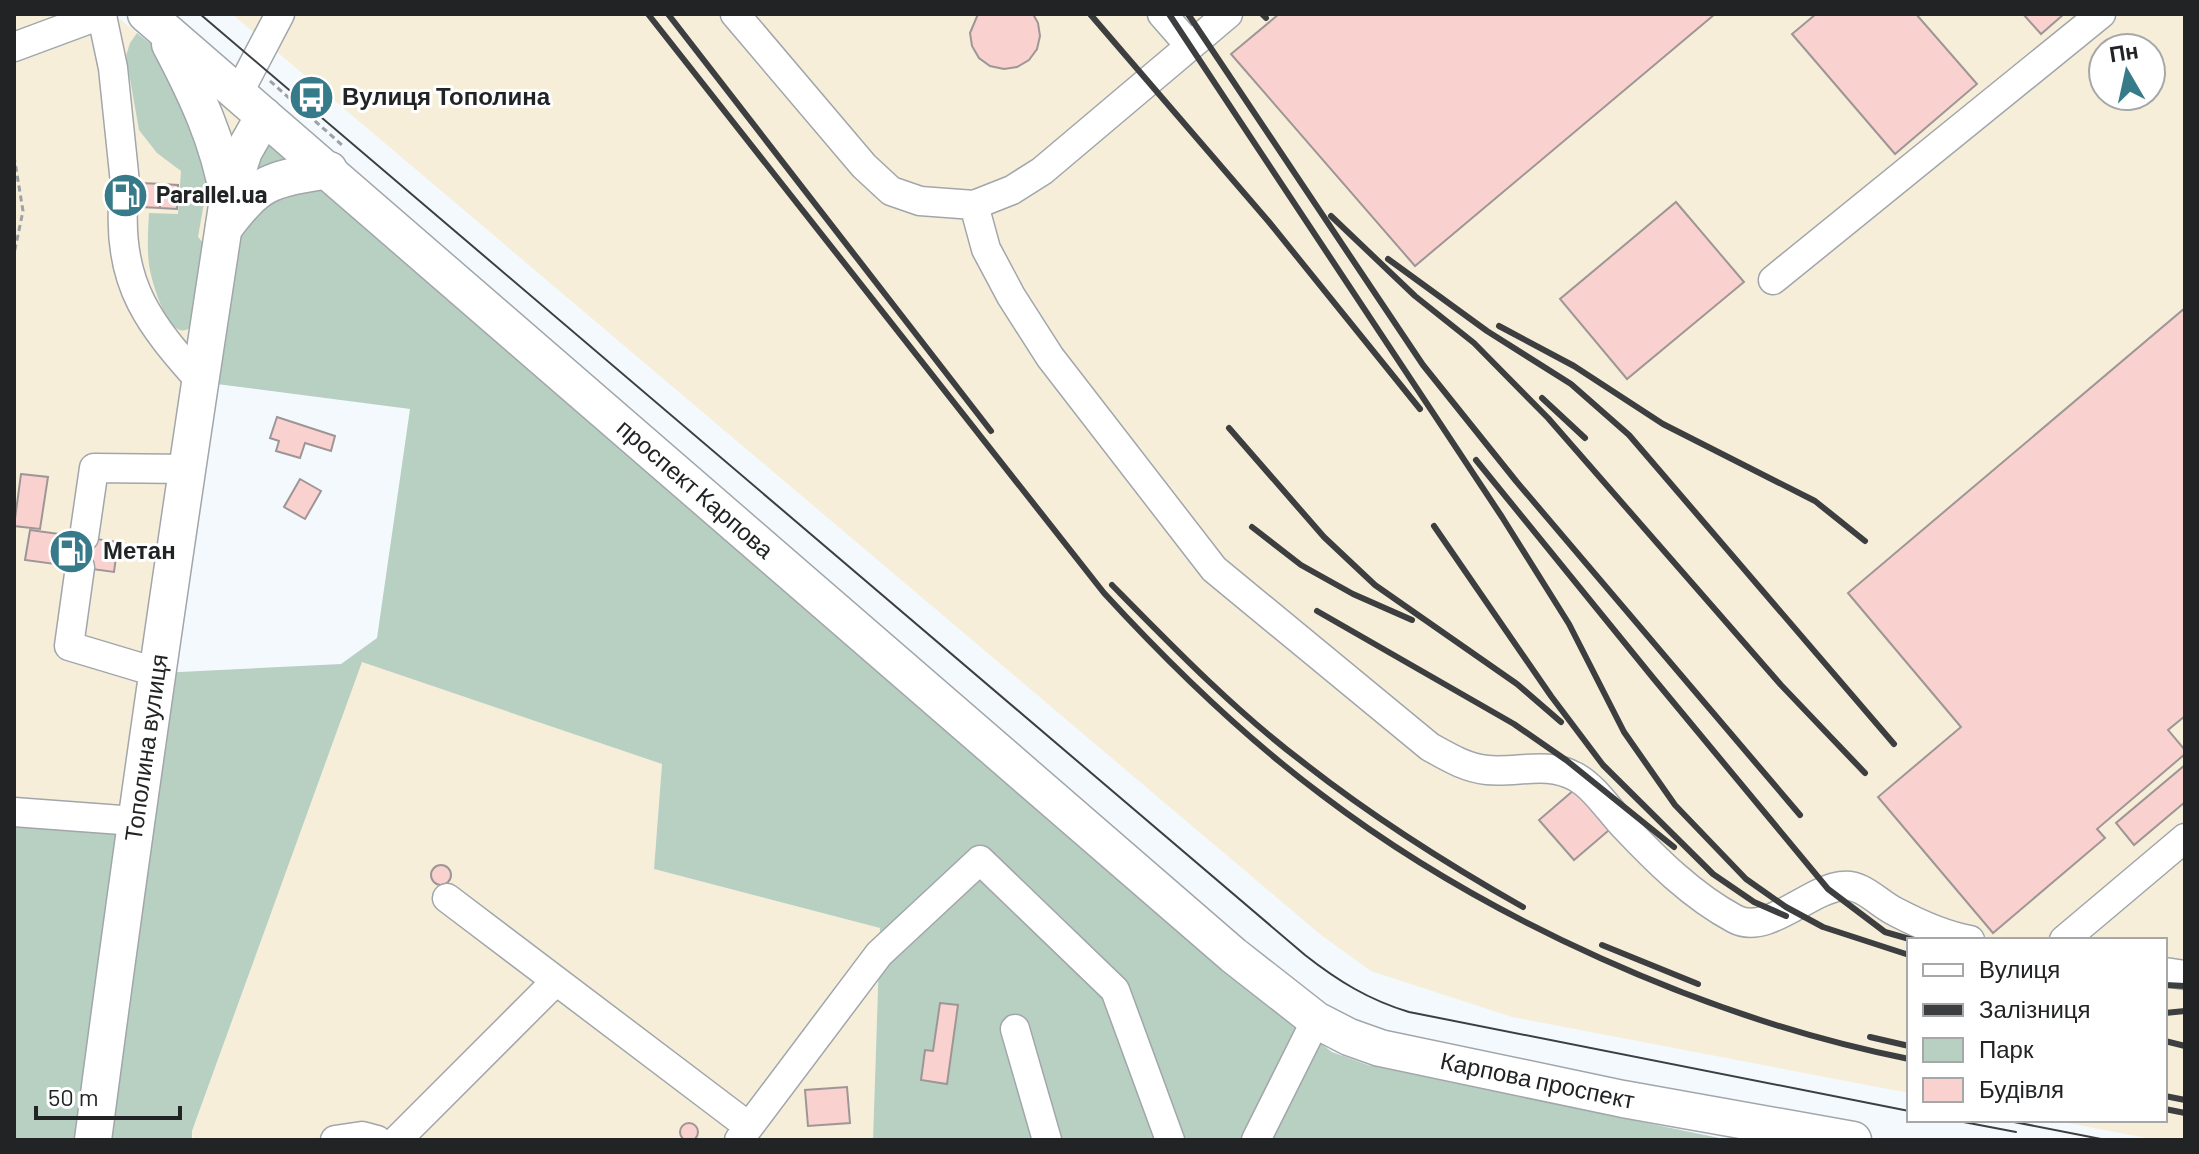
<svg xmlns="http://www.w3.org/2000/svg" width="2199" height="1154" font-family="Barlow,sans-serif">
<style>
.industrial{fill:#f6eed8;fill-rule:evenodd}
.green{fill:#b7d0c2}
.building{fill:#f9d2cf;stroke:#9e9696;stroke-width:2}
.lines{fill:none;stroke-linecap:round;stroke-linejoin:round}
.minor-casing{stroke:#a1a6ab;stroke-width:31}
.major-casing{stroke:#a1a6ab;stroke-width:39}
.path{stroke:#9da1a5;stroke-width:3;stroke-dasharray:6 4;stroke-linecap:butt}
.minor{stroke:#fff;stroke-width:28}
.major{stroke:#fff;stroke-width:36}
.tram{stroke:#3c3e40;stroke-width:2}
.rail{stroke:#3c3e40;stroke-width:6}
.labels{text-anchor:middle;stroke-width:6;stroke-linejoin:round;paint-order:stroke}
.poi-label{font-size:24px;font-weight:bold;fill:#212325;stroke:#fff;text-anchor:start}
.street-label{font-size:24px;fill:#212325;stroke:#fff}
</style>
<rect width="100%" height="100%" fill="#f4f9fe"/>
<!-- industrial -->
<path class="industrial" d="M14 14H114L244 123 135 821 14 812Z
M232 14H2185V1140H2157L2052 1120H2165V940H1909V1093L1512 1017 1371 971 1321 935ZM2103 48H2151V96H2103Z
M362 661 662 764 654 869 880 928 873 1140H193L192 1131Z"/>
<!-- green -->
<path class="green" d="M137 33 163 54 209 174 198 237 205 245 194 323C171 354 151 279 149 265 147 247 148 231 149 213L178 214 181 171 157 153 139 130 126 56 130 43Z
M244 123 1031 799 1230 976 1332 1052 1368 1065 1729 1140H873L880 928 654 869 662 764 362 662 192 1131V1140H14V812L135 821 159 673 341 664 377 638 410 409 201 382Z"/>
<!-- building -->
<path class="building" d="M978 14H1033L1038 23 1040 36 1037 49 1029 60 1017 67 1004 69 990 66 979 58 972 46 970 33Z
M1279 14H1715L1415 266 1231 54Z
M1816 14H1916L1977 84 1895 154 1792 34Z
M2023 14H2064L2041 34Z
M108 182 141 183 140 207 107 206Z
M141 183 161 184 160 208 140 207Z
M161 184 178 185 177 209 160 208Z
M1676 202 1744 282 1627 379 1560 299Z
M2185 308V716L2168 730 2185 750V754L2097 829 2105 838 1993 933 1878 797 1961 727 1848 593Z
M277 417 335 436 331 451 305 443 300 458 276 451 279 441 270 438Z
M21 474 48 477 40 529 14 526Z
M300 479 321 491 305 519 284 507Z
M30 530 118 542 114 572 25 560Z
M2185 765V802L2134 845 2116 823Z
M1581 784 1615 825 1574 860 1539 820Z
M431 875a10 10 0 1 1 20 0a10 10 0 1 1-20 0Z
M940 1003 958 1005 947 1084 921 1080 925 1050 933 1051Z
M847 1087 850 1123 808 1126 805 1090Z
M680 1132a9 9 0 1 1 18 0a9 9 0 1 1-18 0Z"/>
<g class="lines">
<defs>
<path id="minor" d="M735 14 864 166 891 191 920 201 974 205 1012 190 1042 171 1228 14
M1162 14 1190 46
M102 16 113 68 125 183
M14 47 103 14
M238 94 280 14
M974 205 986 249 1011 296 1050 357 1214 569 1430 747C1448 757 1466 768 1487 770 1518 773 1547 761 1576 777 1594 787 1609 810 1623 825 1656 860 1692 896 1735 919 1767 936 1808 890 1842 886 1862 883 1879 904 1896 912 1917 923 1946 936 1970 940
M123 207C119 286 150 325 201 382
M1773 280 2101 14
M84 537 94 468 190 469
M80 567 69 646 159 673
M14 812 135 821
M447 898 748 1126
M2064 940 2185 838
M2165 972 2185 975
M1015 1029 1047 1140
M335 1140 362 1136 377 1140
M397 1140 556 981
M739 1140 879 954 980 860 1115 990 1170 1140
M1256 1140 1316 1020"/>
<g id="major">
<path id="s1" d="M146 14 1233 955 1316 1020 1349 1037 1380 1048 1623 1099 1853 1140"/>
<path d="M170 44C196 93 219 142 228 197"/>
<path d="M224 228C261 179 270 180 329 170"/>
<path id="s2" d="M93 1140C134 826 180 512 228 199L244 151 264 116"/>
</g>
</defs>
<!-- minor casing -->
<use href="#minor" class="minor-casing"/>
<!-- major casing -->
<use href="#major" class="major-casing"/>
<!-- path -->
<path class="path" d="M270 81 342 145
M14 156 23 211 14 254"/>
<!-- minor -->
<use href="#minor" class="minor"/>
<!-- major -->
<use href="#major" class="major"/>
<!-- tram -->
<path class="tram" d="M200 14 1305 955C1338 981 1369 1000 1409 1012L1909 1111
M1953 1120 2016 1132
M2004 1120 2106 1140"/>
<!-- rail -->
<path class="rail" d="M648 14 1104 593C1171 666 1243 736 1322 795 1485 919 1708 1019 1909 1059
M668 14 991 431
M1090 14 1269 222 1420 409
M1169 14 1502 517 1569 624 1624 732 1675 805 1746 879 1786 907 1823 927 1909 955
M1188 14 1423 365 1516 481 1800 815
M1262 14 1266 18
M1331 216 1415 296 1474 343 1548 418 1781 685 1865 773
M1388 259 1487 331 1571 384 1629 435 1894 744
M1499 326 1574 366 1663 424 1815 501 1865 541
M1542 398 1585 438
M1229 428 1324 537 1375 585 1517 684 1561 722
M1476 460 1654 679 1828 889 1885 932 1913 940
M1434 526 1551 696 1603 765 1713 874 1754 902 1786 916
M1252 527 1301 565 1353 594 1412 620
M1112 585C1173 647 1235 711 1304 763 1373 817 1447 864 1523 907
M1317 611 1514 724 1566 760 1674 847
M1602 945 1698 984
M2165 985 2185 986
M2165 1013 2185 1011
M1870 1037 1909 1046
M2165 1041 2185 1046
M2165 1096 2185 1100
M2165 1109 2185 1113"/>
</g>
<!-- icons -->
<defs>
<symbol id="bus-disc" viewBox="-11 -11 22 22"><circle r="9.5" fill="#377b8a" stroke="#fff"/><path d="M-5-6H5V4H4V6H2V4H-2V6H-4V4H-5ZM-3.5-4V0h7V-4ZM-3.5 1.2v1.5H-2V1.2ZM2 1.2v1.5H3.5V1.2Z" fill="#fff"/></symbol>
<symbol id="fuel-disc" viewBox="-11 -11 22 22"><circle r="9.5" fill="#377b8a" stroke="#fff"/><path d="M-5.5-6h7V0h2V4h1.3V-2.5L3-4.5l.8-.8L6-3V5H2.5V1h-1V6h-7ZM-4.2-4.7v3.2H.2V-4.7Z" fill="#fff"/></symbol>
</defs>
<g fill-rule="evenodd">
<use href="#bus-disc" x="286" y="72" width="51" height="51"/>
<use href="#fuel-disc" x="100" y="170" width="51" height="51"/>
<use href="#fuel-disc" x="46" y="526" width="51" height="51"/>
</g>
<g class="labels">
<!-- poi labels -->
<g class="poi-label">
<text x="342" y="105">Вулиця Тополина</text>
<text x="156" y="203">Parallel.ua</text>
<text x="103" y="559">Метан</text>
</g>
<!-- street labels -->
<g class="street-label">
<text dy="8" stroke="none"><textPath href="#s1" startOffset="726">проспект Карпова</textPath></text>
<text dy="8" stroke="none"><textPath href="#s2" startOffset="396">Тополина вулиця</textPath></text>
<text dy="8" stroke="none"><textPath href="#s1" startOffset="1774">Карпова проспект</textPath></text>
</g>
</g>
<!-- border -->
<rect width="2199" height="1154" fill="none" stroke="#212325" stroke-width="32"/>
<!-- legend -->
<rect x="1907" y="938" width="260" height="184" fill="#ffffff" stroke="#a6a7a8" stroke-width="2"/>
<rect x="1923" y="964" width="40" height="12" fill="#ffffff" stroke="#a6a7a8" stroke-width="2"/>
<text x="1979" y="978" font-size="24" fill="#212325">Вулиця</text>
<rect x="1923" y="1004" width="40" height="12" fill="#3c3e40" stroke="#a6a7a8" stroke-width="2"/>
<text x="1979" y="1018" font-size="24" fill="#212325">Залізниця</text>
<rect x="1923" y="1038" width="40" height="24" fill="#b7d0c2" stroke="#a6a7a8" stroke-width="2"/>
<text x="1979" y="1058" font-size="24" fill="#212325">Парк</text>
<rect x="1923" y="1078" width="40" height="24" fill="#f9d2cf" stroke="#a6a7a8" stroke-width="2"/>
<text x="1979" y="1098" font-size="24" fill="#212325">Будівля</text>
<!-- north arrow -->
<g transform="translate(2127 72) rotate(351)"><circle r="38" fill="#ffffff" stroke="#a6a7a8" stroke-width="2"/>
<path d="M0-6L14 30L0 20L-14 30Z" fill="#377b8a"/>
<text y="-12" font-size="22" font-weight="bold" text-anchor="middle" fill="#212325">Пн</text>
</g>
<!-- scale -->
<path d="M36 1106v12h144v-12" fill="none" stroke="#212325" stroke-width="4"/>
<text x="48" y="1106" font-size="24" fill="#212325" stroke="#ffffff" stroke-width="6" paint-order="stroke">50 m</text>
</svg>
